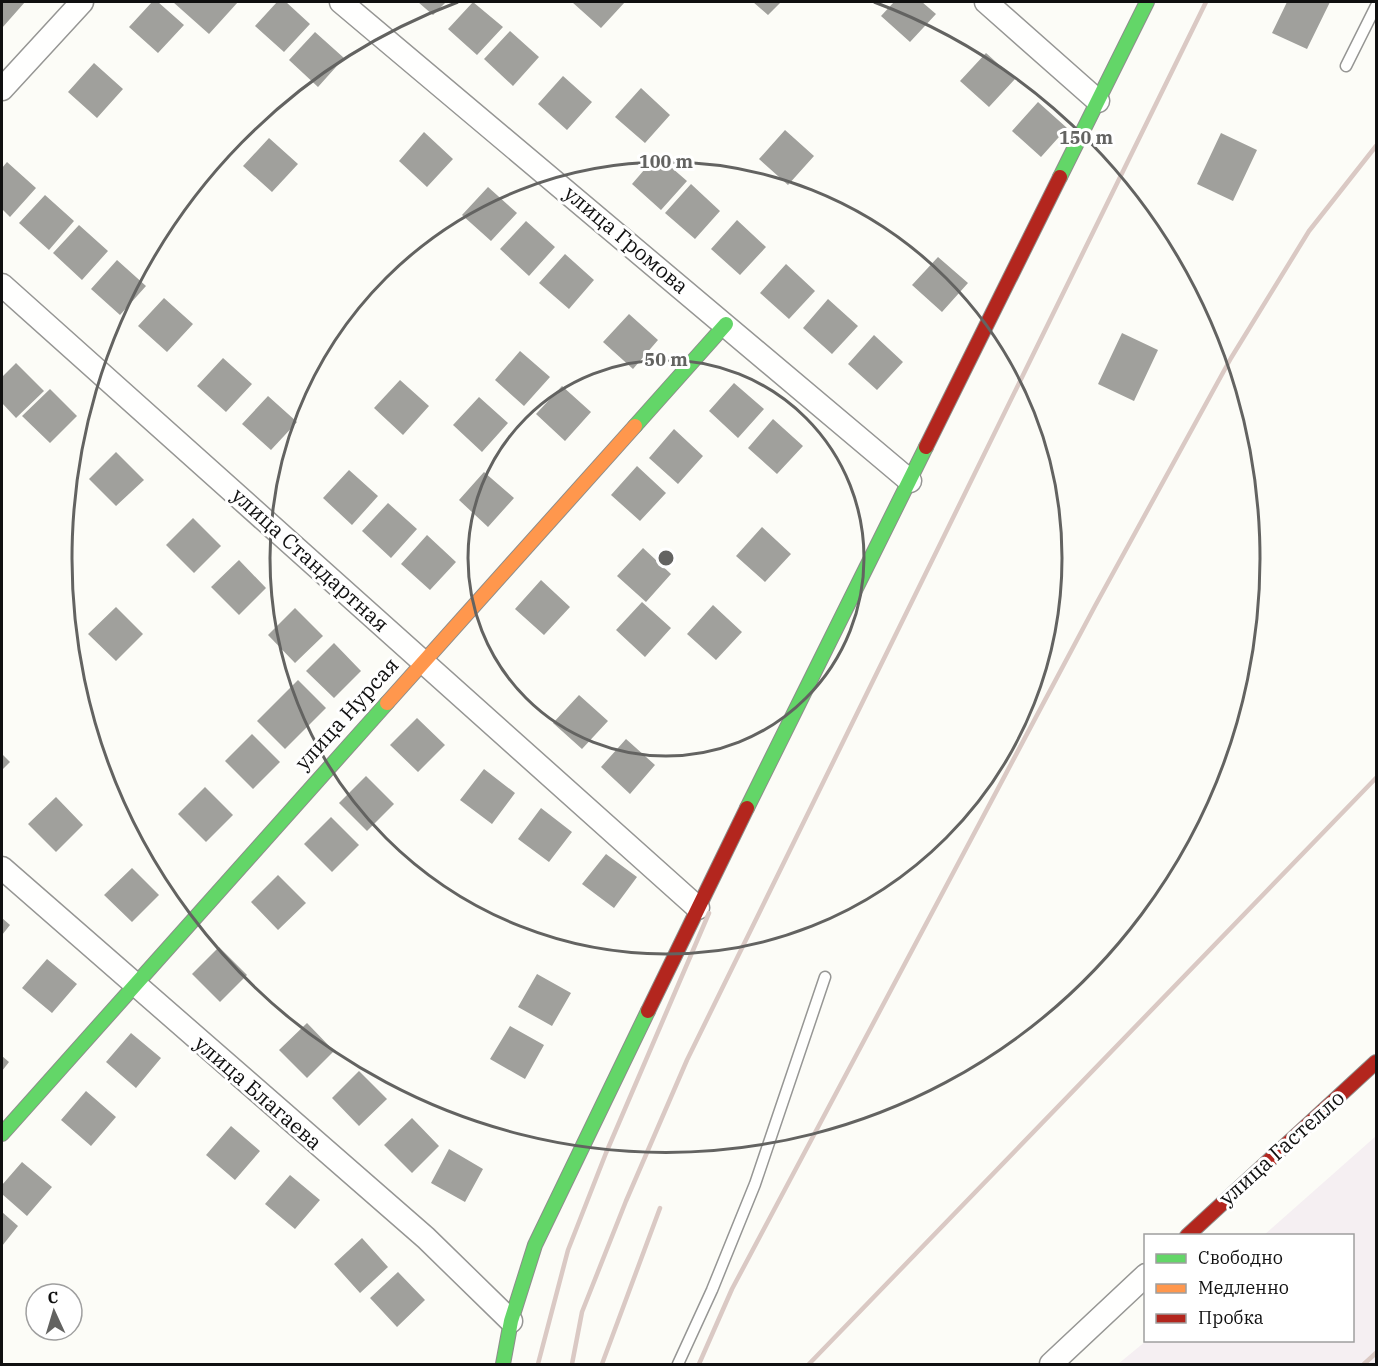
<svg xmlns="http://www.w3.org/2000/svg" width="1378" height="1366" font-family="'IBM Plex Serif',serif">
<style>
.industrial{fill:#f5eff2}
.building{fill:#a0a09c}
.lines{fill:none;stroke-linecap:round;stroke-linejoin:round}
.lane-casing{stroke:#969694;stroke-width:13}
.street-casing{stroke:#969694;stroke-width:25}
.fast-casing{stroke:#8d8d8b;stroke-width:16}
.slow-casing{stroke:#8d8d8b;stroke-width:16}
.jam-casing{stroke:#8d8d8b;stroke-width:16}
.lane{stroke:#fffffe;stroke-width:10}
.street{stroke:#fffffe;stroke-width:22}
.fast{stroke:#63d668;stroke-width:14}
.slow{stroke:#ff974d;stroke-width:14}
.jam{stroke:#b3261e;stroke-width:14}
.rail{stroke:#dac9c4;stroke-width:4.5}
.ring{fill:none;stroke:#636361;stroke-width:3}
.labels{text-anchor:middle;stroke-width:6;stroke-linejoin:round;paint-order:stroke}
.street-label{font-size:21px;fill:#101010;stroke:#fff}
.centre{fill:#636361;stroke:#fff;stroke-width:3}
.ring-label{font-size:18px;text-anchor:middle;font-weight:bold;fill:#636361;stroke:#fff;stroke-width:6;stroke-linejoin:round;paint-order:stroke}
</style>
<rect width="100%" height="100%" fill="#fcfcf7"/>
<!-- industrial -->
<path class="industrial" d="M1376 1136V1364H1118L1146 1341 1352 1340V1236L1264 1235Z"/>
<!-- building -->
<path class="building" d="M2 2H25L2 28Z
M152 2H158L184 25 158 53 129 27Z
M173 2H238L209 34Z
M277 2H286L310 24 284 52 255 26Z
M418 2H446L433 15Z
M473 2 503 27 477 55 448 29Z
M572 2H625L601 28Z
M753 2H781L768 15Z
M894 2H922L936 14 910 42 881 16Z
M1287 2H1330L1307 49 1272 33Z
M510 31 539 57 513 86 484 59Z
M315 32 344 58 318 87 289 60Z
M986 53 1015 79 989 107 960 81Z
M94 63 123 89 97 118 68 92Z
M563 76 592 102 567 130 538 104Z
M641 88 670 115 645 143 615 117Z
M1038 102 1067 128 1041 157 1012 131Z
M785 130 814 156 788 185 759 159Z
M424 132 453 159 427 187 399 161Z
M1221 133 1257 150 1233 201 1197 184Z
M269 138 298 164 272 192 243 166Z
M657 155 687 181 661 210 632 184Z
M7 162 36 188 10 217 2 209V168Z
M691 184 720 211 695 239 665 213Z
M488 187 517 213 491 241 462 215Z
M45 195 74 221 49 250 19 223Z
M737 220 766 247 740 275 711 249Z
M526 221 555 247 529 276 500 249Z
M79 225 108 251 82 280 53 253Z
M565 254 594 280 569 309 539 283Z
M938 257 968 283 942 312 912 285Z
M117 260 146 286 120 315 91 289Z
M786 264 815 291 789 319 760 293Z
M164 298 193 324 167 352 138 326Z
M828 299 858 326 832 354 803 328Z
M629 314 658 340 633 369 603 342Z
M1122 333 1158 350 1134 401 1098 384Z
M874 335 903 362 877 390 848 364Z
M520 351 550 377 524 406 495 380Z
M223 358 252 384 226 412 197 386Z
M16 363 44 391 16 418 2 403V377Z
M400 380 429 406 403 435 374 408Z
M734 383 764 409 738 438 709 411Z
M562 386 591 412 565 441 536 414Z
M50 389 77 416 50 443 22 416Z
M268 396 297 422 271 450 242 424Z
M479 397 508 423 482 452 453 425Z
M773 419 803 446 777 474 748 448Z
M674 429 703 456 678 484 649 458Z
M116 452 144 480 116 506 89 479Z
M637 466 666 493 640 521 611 495Z
M349 470 378 496 352 525 323 498Z
M484 472 514 498 488 527 459 500Z
M388 503 417 529 391 558 362 531Z
M193 518 221 546 194 573 166 545Z
M762 527 791 554 765 582 736 556Z
M427 535 456 562 430 590 401 564Z
M643 548 671 574 646 602 617 576Z
M239 560 266 588 239 615 211 587Z
M541 580 570 607 544 635 515 609Z
M642 602 671 628 645 657 616 630Z
M713 605 742 632 716 660 687 634Z
M116 607 143 634 116 661 88 634Z
M295 608 323 636 295 663 268 635Z
M334 643 361 671 334 698 306 671Z
M298 680 326 708 285 749 257 721Z
M579 695 608 721 582 749 553 723Z
M417 718 445 745 418 772 390 745Z
M252 734 280 762 253 789 225 761Z
M626 739 655 765 630 794 601 767Z
M2 754 10 762 2 770Z
M484 769 515 793 492 824 460 800Z
M366 776 394 804 367 831 339 803Z
M205 787 233 815 206 842 178 814Z
M56 797 83 825 56 852 28 824Z
M541 808 572 832 549 862 518 839Z
M331 817 359 845 332 872 304 844Z
M606 854 637 877 614 908 582 884Z
M132 868 159 895 132 922 104 895Z
M278 875 306 903 278 930 251 902Z
M2 918 10 925 2 935Z
M219 947 247 975 220 1002 192 974Z
M47 959 77 984 52 1013 22 988Z
M537 974 571 993 552 1026 518 1007Z
M307 1023 334 1051 307 1078 279 1050Z
M510 1026 544 1045 525 1079 490 1059Z
M131 1033 161 1058 136 1088 106 1062Z
M2 1056 9 1062 2 1071Z
M359 1071 387 1099 359 1126 332 1098Z
M86 1091 116 1117 91 1146 61 1120Z
M412 1118 439 1146 412 1173 384 1145Z
M231 1126 260 1151 235 1180 206 1155Z
M449 1149 483 1169 465 1202 431 1183Z
M22 1162 52 1187 27 1216 2 1194V1185Z
M290 1175 320 1200 295 1229 265 1204Z
M2 1212 18 1226 2 1246Z
M362 1238 388 1267 360 1293 334 1264Z
M398 1272 425 1300 397 1327 370 1298Z"/>
<g class="lines">
<defs>
<path id="lane" d="M1346 66 1376 6
M678 1364 712 1290 755 1184 825 977"/>
<path id="street" d="M341 2 910 481
M986 2 1098 101
M2 89 82 2
M2 285 698 908
M2 868 426 1238 511 1321
M1051 1364 1146 1275"/>
<path id="fast" d="M1060 177 1147 2
M635 426 726 324
M747 808 926 447
M2 1134 387 703
M503 1364 511 1321 535 1245 648 1011"/>
<path id="slow" d="M387 703 635 426"/>
<path id="jam" d="M926 447 1060 177
M648 1011 747 808
M1187 1236 1376 1062"/>
</defs>
<!-- lane casing -->
<use href="#lane" class="lane-casing"/>
<!-- street casing -->
<use href="#street" class="street-casing"/>
<!-- fast casing -->
<use href="#fast" class="fast-casing"/>
<!-- slow casing -->
<use href="#slow" class="slow-casing"/>
<!-- jam casing -->
<use href="#jam" class="jam-casing"/>
<!-- lane -->
<use href="#lane" class="lane"/>
<!-- street -->
<use href="#street" class="street"/>
<!-- fast -->
<use href="#fast" class="fast"/>
<!-- slow -->
<use href="#slow" class="slow"/>
<!-- jam -->
<use href="#jam" class="jam"/>
<!-- rail -->
<path class="rail" d="M538 1364 568 1250 606 1153 709 913
M572 1364 582 1312 626 1201 687 1060 1206 2
M602 1364 660 1208
M699 1364 732 1289 1095 606 1231 358 1309 231 1376 146
M809 1364 1376 778
M1364 1364 1376 1353"/>
</g>
<!-- distance rings -->
<g class="ring">
<circle cx="666" cy="558" r="198"/>
<circle cx="666" cy="558" r="396"/>
<path d="M874 2A594 594 0 1 1 458 2"/>
</g>
<g class="labels">
<!-- street labels -->
<g class="street-label">
<text transform="translate(626 240) rotate(40)" y="7">улица Громова</text>
<text transform="translate(310 560) rotate(42)" y="7">улица Стандартная</text>
<text transform="translate(347 714) rotate(-48)" y="7">улица Нурсая</text>
<text transform="translate(258 1093) rotate(41)" y="7">улица Благаева</text>
<text transform="translate(1282 1148) rotate(-42)" y="7">улица Гастелло</text>
</g>
</g>
<circle cx="666" cy="558" r="9" class="centre"/>
<g class="ring-label">
<text x="1086" y="144">150 m</text>
<text x="666" y="168">100 m</text>
<text x="666" y="366">50 m</text>
</g>
<!-- border -->
<rect width="1378" height="1366" fill="none" stroke="#101010" stroke-width="6"/>
<!-- legend -->
<rect x="1144" y="1234" width="210" height="108" fill="#ffffff" stroke="#9f9f9f" stroke-width="1.5"/>
<rect x="1156" y="1254" width="30" height="9" fill="#63d668" stroke="#9f9f9f" stroke-width="1.5"/>
<text x="1198" y="1264" font-size="18" fill="#101010">Свободно</text>
<rect x="1156" y="1284" width="30" height="9" fill="#ff974d" stroke="#9f9f9f" stroke-width="1.5"/>
<text x="1198" y="1294" font-size="18" fill="#101010">Медленно</text>
<rect x="1156" y="1314" width="30" height="9" fill="#b3261e" stroke="#9f9f9f" stroke-width="1.5"/>
<text x="1198" y="1324" font-size="18" fill="#101010">Пробка</text>
<!-- north arrow -->
<g transform="translate(54 1312) rotate(356)"><circle r="28" fill="#ffffff" stroke="#9f9f9f" stroke-width="1.5"/>
<path d="M0-4.5L10 22L0 15L-10 22Z" fill="#636361"/>
<text y="-9" font-size="16" font-weight="bold" text-anchor="middle" fill="#101010">С</text>
</g>
</svg>
